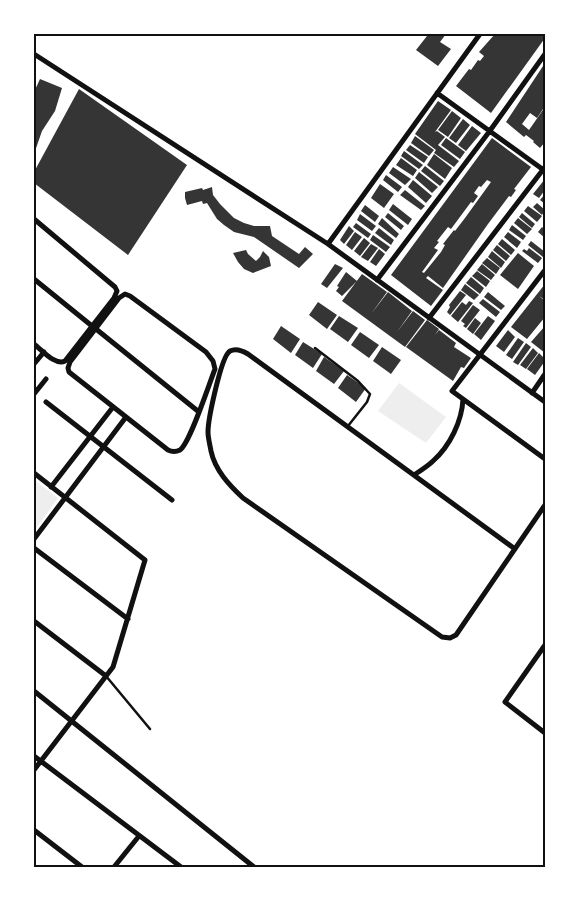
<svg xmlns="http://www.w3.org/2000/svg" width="579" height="901" font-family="Montserrat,sans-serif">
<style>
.green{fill:#eee}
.building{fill:#353535;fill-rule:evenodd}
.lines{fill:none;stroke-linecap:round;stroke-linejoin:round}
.service{stroke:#111;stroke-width:2.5}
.minor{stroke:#111;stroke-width:5}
.neatline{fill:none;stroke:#111;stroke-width:2}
</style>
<rect width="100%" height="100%" fill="#fff"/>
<!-- green -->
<path class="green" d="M399 383 446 417 426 443 378 411Z
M34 480 58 498 34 531Z"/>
<!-- building -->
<path class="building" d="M424 34H446L440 42 451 49 438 66 416 50 427 36Z
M495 34H545V38L491 113 456 86 469 69 471 70 478 60 480 61 484 56 479 52Z
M545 63V106L537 118 530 113 522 124 529 130 545 107V142L540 148 533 142 534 141 526 135 524 137 506 122Z
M40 79 62 88 55 111 42 131 34 154V92Z
M79 89 187 165 128 255 34 183V172Z
M438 101 451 110 435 132 437 131 445 137 438 145 459 161 454 167 434 153 436 150 415 134Z
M452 111 461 118 448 137 438 130Z
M463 119 470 125 456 143 449 138Z
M472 126 481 133 466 151 458 145Z
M415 136 434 150 429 156 411 143Z
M446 138 465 152 460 159 441 145Z
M492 138 531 167 514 189 516 190 511 197 509 196 488 224 443 288 428 276 426 278 443 290 431 306 391 275ZM487 180 491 182 465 218 455 231 454 230 443 244 445 245 441 252 424 273 422 272 438 250 434 248 439 242 437 241 448 227 451 229 471 202 473 203 478 196 474 193 479 186 481 187Z
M410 145 428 157 424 163 406 150Z
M404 151 423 165 419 169 401 156Z
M434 154 452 168 445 179 427 165Z
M401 158 417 170 413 176 396 165Z
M425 166 444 181 440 186 421 171Z
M393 167 411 179 405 185 389 173Z
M419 172 438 187 432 193 415 178Z
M386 175 402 187 398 192 383 180Z
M545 179V190L539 198 533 194Z
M413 180 432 196 426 203 408 187Z
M380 184 394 194 384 208 371 198Z
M212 187 213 195 220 204 234 218 244 223 254 226H270L272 236 299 254 305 247 313 254 299 268 254 237 234 232 224 225 217 219 207 203 203 204 202 201 187 205 185 198V192L202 188 203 190Z
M405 190 425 206 421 210 400 195Z
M545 194V204L540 200Z
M537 203 545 210 542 215 533 207Z
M393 204 412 219 408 225 389 210Z
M365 205 379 216 375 222 361 211Z
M528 206 542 216 537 222 524 211Z
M388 213 404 226 401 230 385 217Z
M522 213 535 224 532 228 519 217Z
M360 214 376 226 372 231 357 220Z
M382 218 399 234 396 238 378 224Z
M518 218 532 229 527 234 514 223Z
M356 223 371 234 368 238 353 227Z
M512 225 526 236 523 240 509 230Z
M349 226 354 231 344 244 340 240Z
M542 227 545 230V238L538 232Z
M379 228 394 240 391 245 375 233Z
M355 232 362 237 352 250 346 245Z
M508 232 521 242 517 248 504 237Z
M373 235 390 247 386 252 370 240Z
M364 238 370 243 360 256 354 251Z
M502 239 515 250 511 255 498 244Z
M531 241 545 252 543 257 528 245Z
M371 244 378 248 368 261 361 257Z
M497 245 510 256 506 261 493 250Z
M529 248 542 258 538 263 522 251 524 249 527 251Z
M379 249 385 254 376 266 370 262Z
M246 250 248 254 256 261 260 257 263 251 269 257 271 266 253 273 244 269 238 262 233 253Z
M492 251 505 262 501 268 488 257Z
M518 253 534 266 518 289 500 275Z
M487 258 500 268 496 274 482 263Z
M335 264 343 268 327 288 321 284Z
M482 264 495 275 491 280 477 270Z
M477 271 490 281 486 287 472 276Z
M346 272 357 281 342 296 336 291 339 287 337 286Z
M362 274 387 292 371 314 388 292 412 311 397 332 413 311 425 320 405 347 342 301Z
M471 277 484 288 480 294 466 283Z
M465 284 479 295 474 300 461 290Z
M545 284V300L539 296 545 301V317L527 339 511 327Z
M460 291 466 295 450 315 447 312 450 307 449 305Z
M488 292 505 306 501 310 484 297Z
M483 299 500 312 496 317 479 303Z
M469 301 473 303 458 322 451 316 462 302 466 305Z
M318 302 337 315 327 329 309 315Z
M473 305 480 310 466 328 463 326 465 324 461 321Z
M339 316 358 328 348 342 330 329Z
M488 316 495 321 481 340 474 334Z
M475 318 481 323 473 334 467 329Z
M427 320 439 329 435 335 439 330 456 343 454 347 471 358 464 368 461 367 453 381 406 347Z
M281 326 300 339 291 353 273 339Z
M545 326V353L531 342Z
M508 330 515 337 504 352 496 346Z
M360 332 379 345 369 358 351 345Z
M518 338 524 342 512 359 506 355Z
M303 342 322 354 313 368 295 355Z
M526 343 531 347 518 365 513 362Z
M382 347 401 360 391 374 373 361Z
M533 348 538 353 526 369 520 365Z
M539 353 545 359V361L535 375 527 369Z
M324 357 344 371 334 384 316 371Z
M347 375 366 388 356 402 338 388Z"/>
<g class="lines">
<!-- service -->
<path class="service" d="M315 348 358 381 370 394 367 402 348 426
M106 676 150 729"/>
<!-- minor -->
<path class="minor" d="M34 54 328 244 545 402
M437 93 545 171
M34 219 115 287 117 291 114 298 65 361C55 366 42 350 34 344
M328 244 480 34
M545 270 452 391 545 459
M34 279 92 326
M377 280 489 132 545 54
M125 294 130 296 206 352 213 361 215 369C209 384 190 443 180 450 176 452 172 452 168 450L69 372 68 368 70 362 119 298Z
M429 318 545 167
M96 329 199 412
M34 364 44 352
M532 393 545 374
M34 394 46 379
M46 402 172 500
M34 473 145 560 113 667 34 770
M414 475C420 471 428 466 433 461 450 446 462 421 463 399
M51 487 113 407
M34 539 126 417
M34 548 128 619
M515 549 248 354C243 351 236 348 230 351 221 356 208 420 208 432 208 438 210 445 211 451 215 470 229 485 243 498L442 637 450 638 456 635 545 505
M34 621 106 676
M545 645 505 702 545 733
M34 691 254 867
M34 756 181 867
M34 830 82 867
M114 867 139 836"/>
</g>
<!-- border -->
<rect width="579" height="901" fill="none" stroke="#ffffff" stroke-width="70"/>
<rect x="35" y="35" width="509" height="831" class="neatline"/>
</svg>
